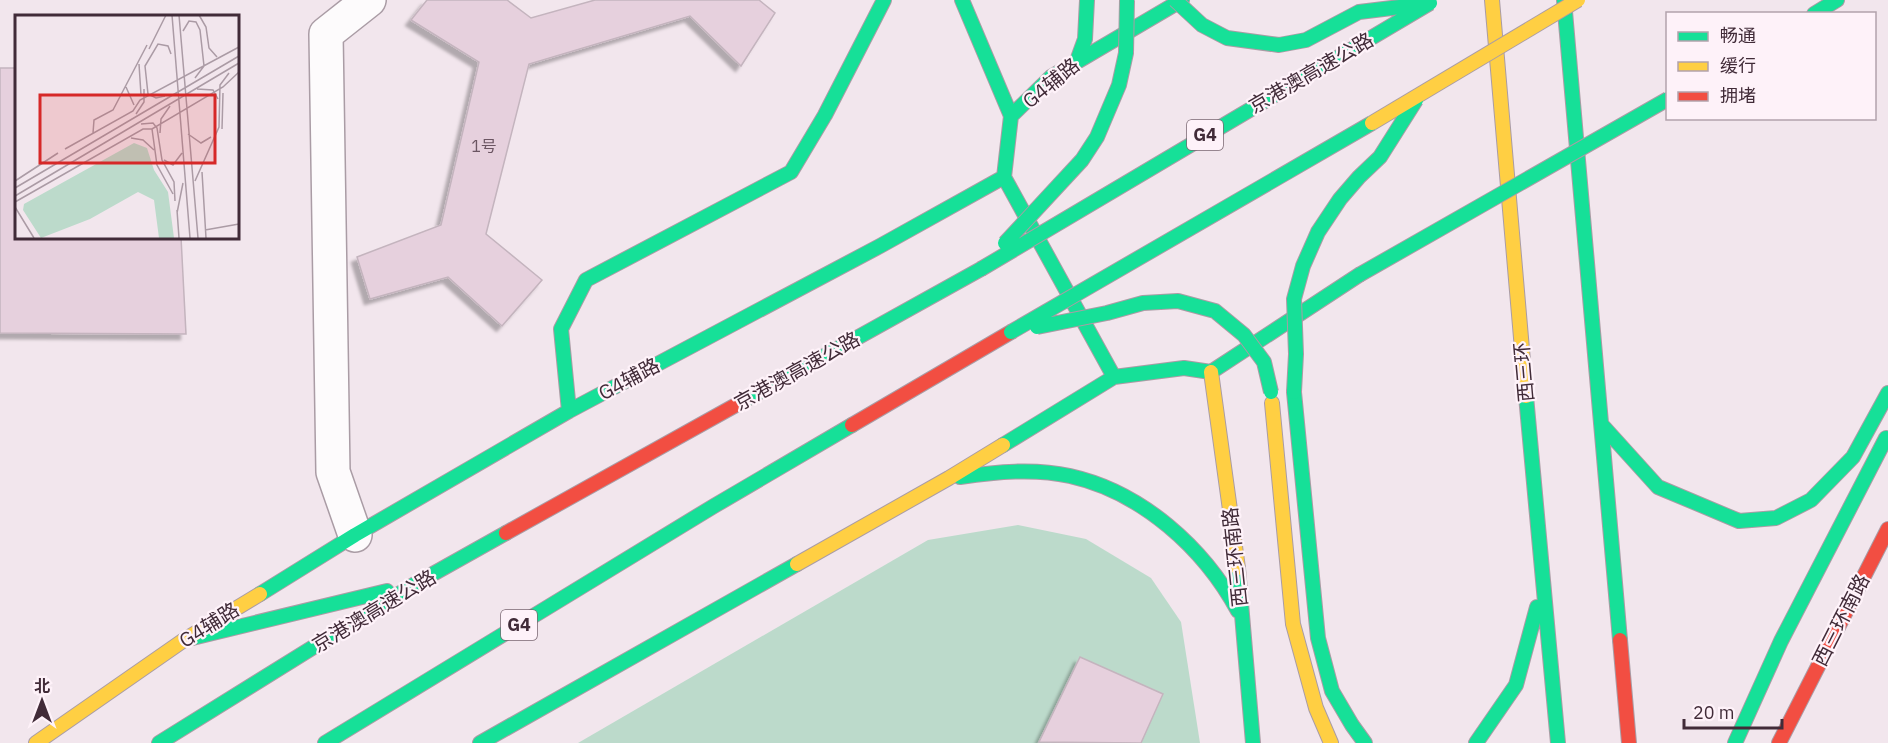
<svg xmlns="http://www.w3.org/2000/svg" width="1888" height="743" font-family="'IBM Plex Sans','Noto Sans SC',sans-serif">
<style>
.green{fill:#bcdacb}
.building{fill:#e6d0dd;stroke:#c4b4be;stroke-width:1.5;filter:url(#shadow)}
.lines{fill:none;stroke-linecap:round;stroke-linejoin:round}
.street-casing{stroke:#aa9ca5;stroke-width:36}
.fast-casing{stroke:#aa9ca5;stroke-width:16}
.slow-casing{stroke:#aa9ca5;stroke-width:16}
.jam-casing{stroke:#aa9ca5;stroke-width:16}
.street{stroke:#fdfbfc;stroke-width:33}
.fast{stroke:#16e098;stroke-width:14}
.slow{stroke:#ffcf43;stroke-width:14}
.jam{stroke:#f24e42;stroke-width:14}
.fast-bridge-casing{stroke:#aa9ca5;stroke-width:16;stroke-linecap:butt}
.slow-bridge-casing{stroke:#aa9ca5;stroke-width:16;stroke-linecap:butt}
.fast-bridge{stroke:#16e098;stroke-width:14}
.slow-bridge{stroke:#ffcf43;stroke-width:14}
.labels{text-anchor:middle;stroke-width:4.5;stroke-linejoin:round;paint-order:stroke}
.number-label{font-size:16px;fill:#6b5562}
.shield{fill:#fef2f9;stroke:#7a6772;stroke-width:1.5}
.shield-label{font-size:18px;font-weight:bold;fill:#412b38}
.street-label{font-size:20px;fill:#412b38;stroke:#fef2f9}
.inset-road{fill:none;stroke:#ab9ba5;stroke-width:1.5}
.view{fill:#d62828;fill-opacity:0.15;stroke:#d62828;stroke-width:3}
.inset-edge{fill:none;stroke:#412b38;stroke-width:3}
</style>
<defs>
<filter id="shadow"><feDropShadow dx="-5.5" dy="5.5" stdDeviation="1.5" flood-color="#0004"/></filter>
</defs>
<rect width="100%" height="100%" fill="#f2e6ed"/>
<!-- green -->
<path class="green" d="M1018 525 1086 539 1151 578 1181 622 1200 743H578L928 540Z"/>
<!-- building -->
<path class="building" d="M427 0H507L531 18 595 0H759L775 13 741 66 690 16 529 64 486 234 542 280 502 326 448 277 370 299 357 257 441 225 479 62 411 20Z
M0 68H16V237H181L186 334 0 333Z
M1080 657 1163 694 1141 743 1039 742Z"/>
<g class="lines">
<defs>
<path id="street" d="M355 535 333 472 326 34 369 0"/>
<path id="fast" d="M962 0 1011 116
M1564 0 1620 640
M1814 14 1837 0
M1077 61 1085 39 1087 0
M1004 177 1011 116 1051 77 1182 0
M1004 177 1114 377
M1294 392 1318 638 1332 691 1352 725 1365 743
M1526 396 1558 743
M745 400 981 269
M569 411 561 329 586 280 791 172 825 115 884 0
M1601 424 1658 487 1739 521 1776 518 1811 500 1853 457 1888 393
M1003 445 1114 377 1184 368 1211 372 1359 275
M960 477C996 472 1034 468 1070 476 1142 492 1204 548 1238 611
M1238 568 1253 743
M260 594 355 535 569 411 880 246 1004 177
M184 640 387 591
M159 743 415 584 506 533
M325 743 714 506 852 425
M480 743 797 564
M1476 743 1516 685 1537 607
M1735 743 1781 641 1886 438"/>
<path id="slow" d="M1492 0 1526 396
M1211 372 1238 568
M1272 403 1293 624 1316 708 1331 743
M797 564 949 478 1003 445
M36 743 184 640 260 594"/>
<path id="jam" d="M852 425 1011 332
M506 533 745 400
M1620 640 1629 743
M1779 743 1888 529"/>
</defs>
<!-- street casing -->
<use href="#street" class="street-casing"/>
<!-- fast casing -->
<use href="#fast" class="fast-casing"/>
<!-- slow casing -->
<use href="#slow" class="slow-casing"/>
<!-- jam casing -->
<use href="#jam" class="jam-casing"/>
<!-- street -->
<use href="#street" class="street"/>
<!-- fast -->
<use href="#fast" class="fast"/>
<!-- slow -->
<use href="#slow" class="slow"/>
<!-- jam -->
<use href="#jam" class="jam"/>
<defs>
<path id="fast-bridge" d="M1175 0 1202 25 1227 38 1279 45 1306 40 1359 12 1416 5
M1005 243 1082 160 1097 137 1119 85 1126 53 1127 0
M981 269 1430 3
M1359 275 1668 99
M1037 327 1107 313 1143 303 1178 301 1215 311 1244 335 1264 362 1271 392
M1011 332 1372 123
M1294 392 1296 354 1294 299 1303 266 1318 232 1340 199 1359 177 1380 157 1416 100"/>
<path id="slow-bridge" d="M1372 123 1578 0"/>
</defs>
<!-- fast-bridge casing -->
<use href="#fast-bridge" class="fast-bridge-casing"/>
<!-- slow-bridge casing -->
<use href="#slow-bridge" class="slow-bridge-casing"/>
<!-- fast-bridge -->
<use href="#fast-bridge" class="fast-bridge"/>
<!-- slow-bridge -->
<use href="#slow-bridge" class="slow-bridge"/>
</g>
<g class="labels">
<!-- number labels -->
<g class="number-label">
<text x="484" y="152">1号</text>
</g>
<!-- shield labels -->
<g class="shield">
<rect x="1187" y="120" width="36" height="30" rx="4.5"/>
<rect x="501" y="610" width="36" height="30" rx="4.5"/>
</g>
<g class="shield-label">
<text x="1205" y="141">G4</text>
<text x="519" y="631">G4</text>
</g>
<!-- street labels -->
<g class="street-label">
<text transform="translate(1311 73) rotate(-30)" y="7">京港澳高速公路</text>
<text transform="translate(1051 83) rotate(-39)" y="7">G4辅路</text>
<text transform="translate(797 371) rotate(-29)" y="7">京港澳高速公路</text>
<text transform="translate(1524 372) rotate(-95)" y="7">西三环</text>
<text transform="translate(629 379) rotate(-28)" y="7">G4辅路</text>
<text transform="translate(1235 557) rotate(-96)" y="7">西三环南路</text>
<text transform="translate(374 611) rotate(-31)" y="7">京港澳高速公路</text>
<text transform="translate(1841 620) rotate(-63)" y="7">西三环南路</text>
<text transform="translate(209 625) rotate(-32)" y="7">G4辅路</text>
</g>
</g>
<!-- overview -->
<g transform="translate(15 15)">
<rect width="224" height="224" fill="#f2e6ed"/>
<path d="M119 128 132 133 139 155 153 177 159 223H144L139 185 123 177 75 204 26 223 8 195 9 189Z" fill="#bcdacb"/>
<path class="inset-road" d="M157 0 175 223M164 0 183 223M184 0 191 12 194 33 202 42M168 16 174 6 181 7 185 15 189 51 180 63M134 34 151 0M124 49 126 80M111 72 119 90M182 74 198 75 203 84M150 81 141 83 133 79 130 51 143 29 153 31 156 39M121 99 129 87V74M126 109 138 108 142 113 147 145 159 167 160 186M137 114 142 150 158 179M207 114 208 78M78 118 79 105 98 95 132 30M145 118 146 104 155 91M173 119 186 128 196 122M116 123 128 125 139 135M50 134 118 96 125 85 224 32M149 145 158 150 167 138M187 157 191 223M0 166 43 138M180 166 204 112 205 70 214 58M0 173 224 41M0 181 224 48M0 187 128 114H137L208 72 224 57M0 192 19 223M162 195 164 223M162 198 168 168M190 215 224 209"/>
<path class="view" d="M25 80H200V148H25Z"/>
<rect width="224" height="224" class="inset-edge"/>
</g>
<!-- legend -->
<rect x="1666" y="12" width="210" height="108" fill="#fef2f9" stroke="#b2a2ac" stroke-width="1.5"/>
<rect x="1678" y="32" width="30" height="9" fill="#16e098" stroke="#b2a2ac" stroke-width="1.5"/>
<text x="1720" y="42" font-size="18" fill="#412b38">畅通</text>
<rect x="1678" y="62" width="30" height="9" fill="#ffcf43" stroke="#b2a2ac" stroke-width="1.5"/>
<text x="1720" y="72" font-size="18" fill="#412b38">缓行</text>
<rect x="1678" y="92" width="30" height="9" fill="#f24e42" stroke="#b2a2ac" stroke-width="1.5"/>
<text x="1720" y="102" font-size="18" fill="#412b38">拥堵</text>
<!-- north arrow -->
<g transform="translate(42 701)" stroke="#fef2f9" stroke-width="4.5" paint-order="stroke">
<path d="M0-4.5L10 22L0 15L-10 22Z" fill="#412b38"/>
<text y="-9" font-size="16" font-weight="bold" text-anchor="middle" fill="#412b38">北</text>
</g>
<!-- scale -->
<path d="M1684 719v9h98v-9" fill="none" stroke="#412b38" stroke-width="3"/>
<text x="1693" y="719" font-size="18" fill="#412b38" stroke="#fef2f9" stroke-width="4.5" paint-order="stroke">20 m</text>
</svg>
